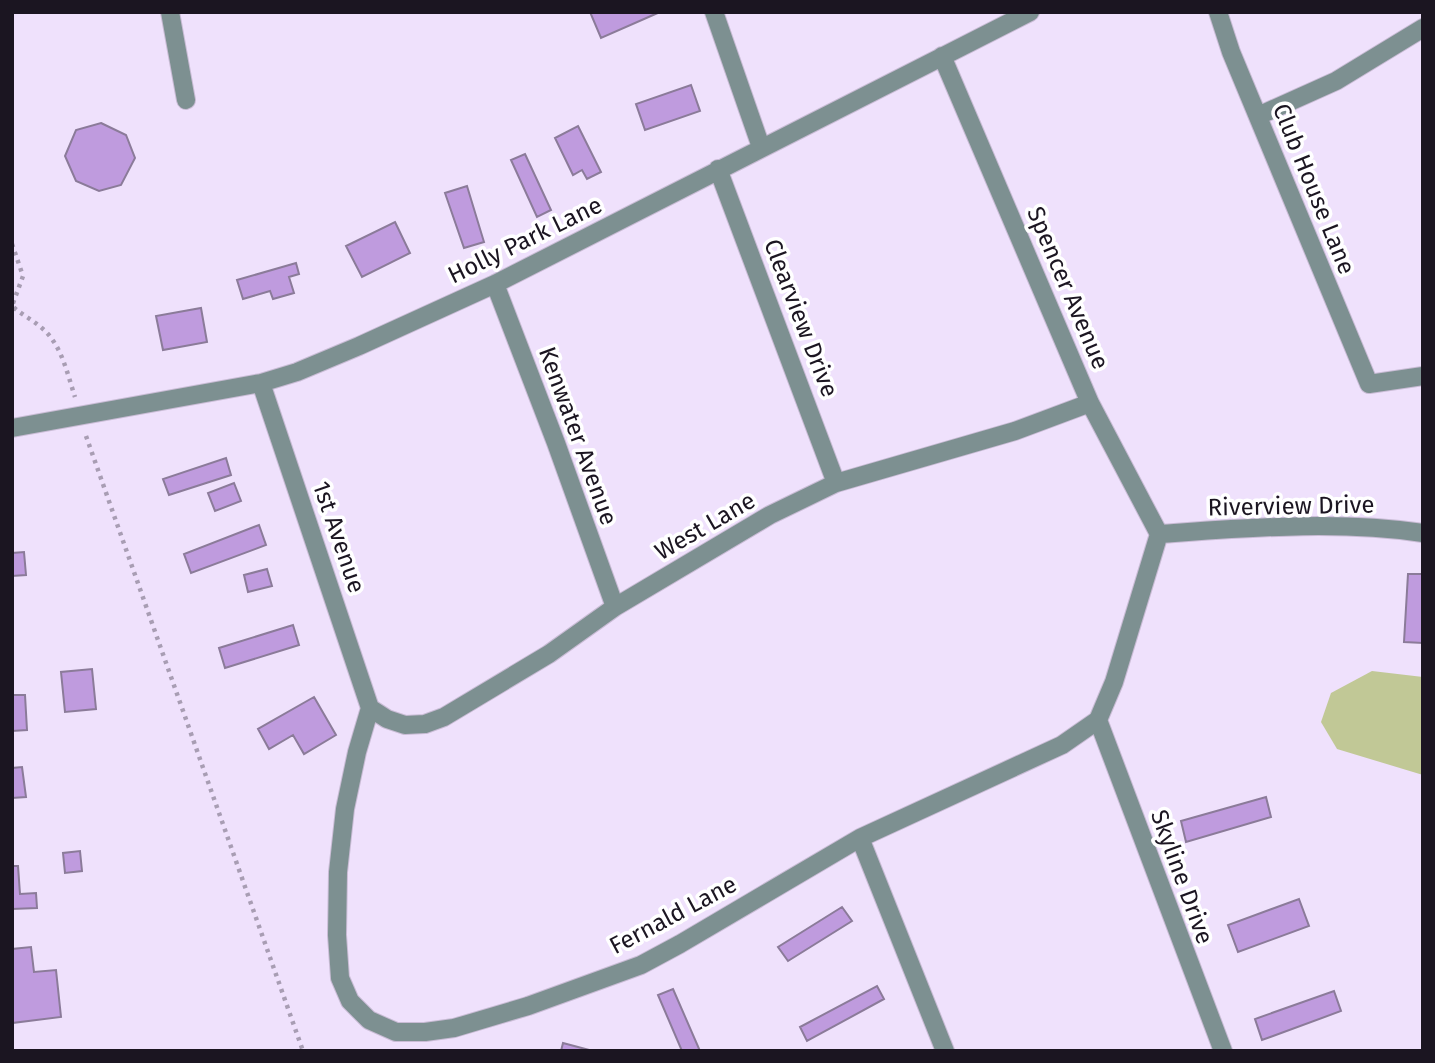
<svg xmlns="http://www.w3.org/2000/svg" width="1435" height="1063" font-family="'Fira Sans',sans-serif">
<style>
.green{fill:#c1c896}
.building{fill:#bf9bde;stroke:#8b7b99;stroke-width:2}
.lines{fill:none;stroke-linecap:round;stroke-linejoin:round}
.street-casing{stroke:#c9bcd5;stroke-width:20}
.path{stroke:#a89db3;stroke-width:4.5;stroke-dasharray:3.5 5;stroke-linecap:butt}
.street{stroke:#7d9091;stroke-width:18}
.labels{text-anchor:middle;stroke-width:7;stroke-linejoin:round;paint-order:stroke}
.street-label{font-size:24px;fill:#1b1521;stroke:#fff}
</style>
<rect width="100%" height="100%" fill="#efe1fc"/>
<!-- green -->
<path class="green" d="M1372 671 1423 677V775L1337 749 1321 722 1331 693Z"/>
<!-- building -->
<path class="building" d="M590 12H660L601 38Z
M691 85 700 111 645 130 636 104Z
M101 123 126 135 135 158 121 185 99 191 76 181 65 156 76 130Z
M578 126 601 172 587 179 582 170 573 175 555 138Z
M525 154 551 210 537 217 511 160Z
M467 186 484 242 464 248 445 193Z
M395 222 410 253 362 277 346 246Z
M296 263 299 274 289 277 294 293 273 299 270 291 243 299 237 280Z
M201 308 207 342 163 350 156 316Z
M226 458 231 475 169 495 163 479Z
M234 483 241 501 215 511 208 493Z
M259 525 266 545 191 573 184 554Z
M24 552 26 575 12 576V553Z
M267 569 272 586 248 592 244 575Z
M1408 574H1423V643L1404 642Z
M293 625 299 645 225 668 219 648Z
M92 669 96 709 65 712 61 672Z
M12 695H25L27 730 12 731Z
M314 697 336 735 304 754 293 735 269 749 258 729Z
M22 767 26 797 12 798V768Z
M1266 797 1271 817 1186 842 1181 821Z
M80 851 82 871 65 873 63 853Z
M12 866H18L20 894 36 893 37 908 12 909Z
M1299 899 1309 926 1238 952 1228 925Z
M842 907 852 921 788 961 778 947Z
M31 947 34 972 56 970 61 1017 12 1023V949Z
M877 986 884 999 807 1041 800 1027Z
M673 989 700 1051H682L658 995Z
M1334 991 1341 1011 1262 1040 1255 1019Z
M563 1043 593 1051H561Z"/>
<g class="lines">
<defs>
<path id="street" d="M170 12 186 100
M714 12 761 147
M1218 12 1231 52 1369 384 1423 376
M942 56 1090 403 1159 534
M1258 116 1336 81 1423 28
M718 169 836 483
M495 284 556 443 615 607
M261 383 370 708
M12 428 261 383 297 372 359 346 495 284 1030 12
M1159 534C1247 528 1336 520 1423 533
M370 708 357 752 345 809 338 872 337 935 340 978 350 1001 369 1020 396 1032H425L454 1028 528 1006 641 965 680 944 860 838 1062 745 1098 720 1114 682 1159 534
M370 708 387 719 405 725 425 724 444 717 549 654 615 607 770 515 836 483 1015 431 1090 403
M1098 720 1223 1051
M860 838 945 1051"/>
</defs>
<!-- street casing -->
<use href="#street" class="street-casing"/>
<!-- path -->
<path class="path" d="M12 244 23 276 12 306C22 315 33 320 43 329 62 346 67 373 75 397
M86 436 303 1051"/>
<!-- street -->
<use href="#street" class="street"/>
</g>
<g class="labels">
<!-- street labels -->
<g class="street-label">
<text transform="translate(1314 189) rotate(68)" y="8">Club House Lane</text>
<text transform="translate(525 240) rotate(-26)" y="8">Holly Park Lane</text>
<text transform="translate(1068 288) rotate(67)" y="8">Spencer Avenue</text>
<text transform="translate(801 318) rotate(69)" y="8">Clearview Drive</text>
<text transform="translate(578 436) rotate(70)" y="8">Kenwater Avenue</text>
<text transform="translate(1291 506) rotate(-1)" y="8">Riverview Drive</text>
<text transform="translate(705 526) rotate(-30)" y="8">West Lane</text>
<text transform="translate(339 537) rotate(71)" y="8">1st Avenue</text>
<text transform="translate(1182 877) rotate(70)" y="8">Skyline Drive</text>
<text transform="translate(673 915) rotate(-28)" y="8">Fernald Lane</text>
</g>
</g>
<!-- border -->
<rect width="1435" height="1063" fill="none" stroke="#1b1521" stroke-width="28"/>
</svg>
